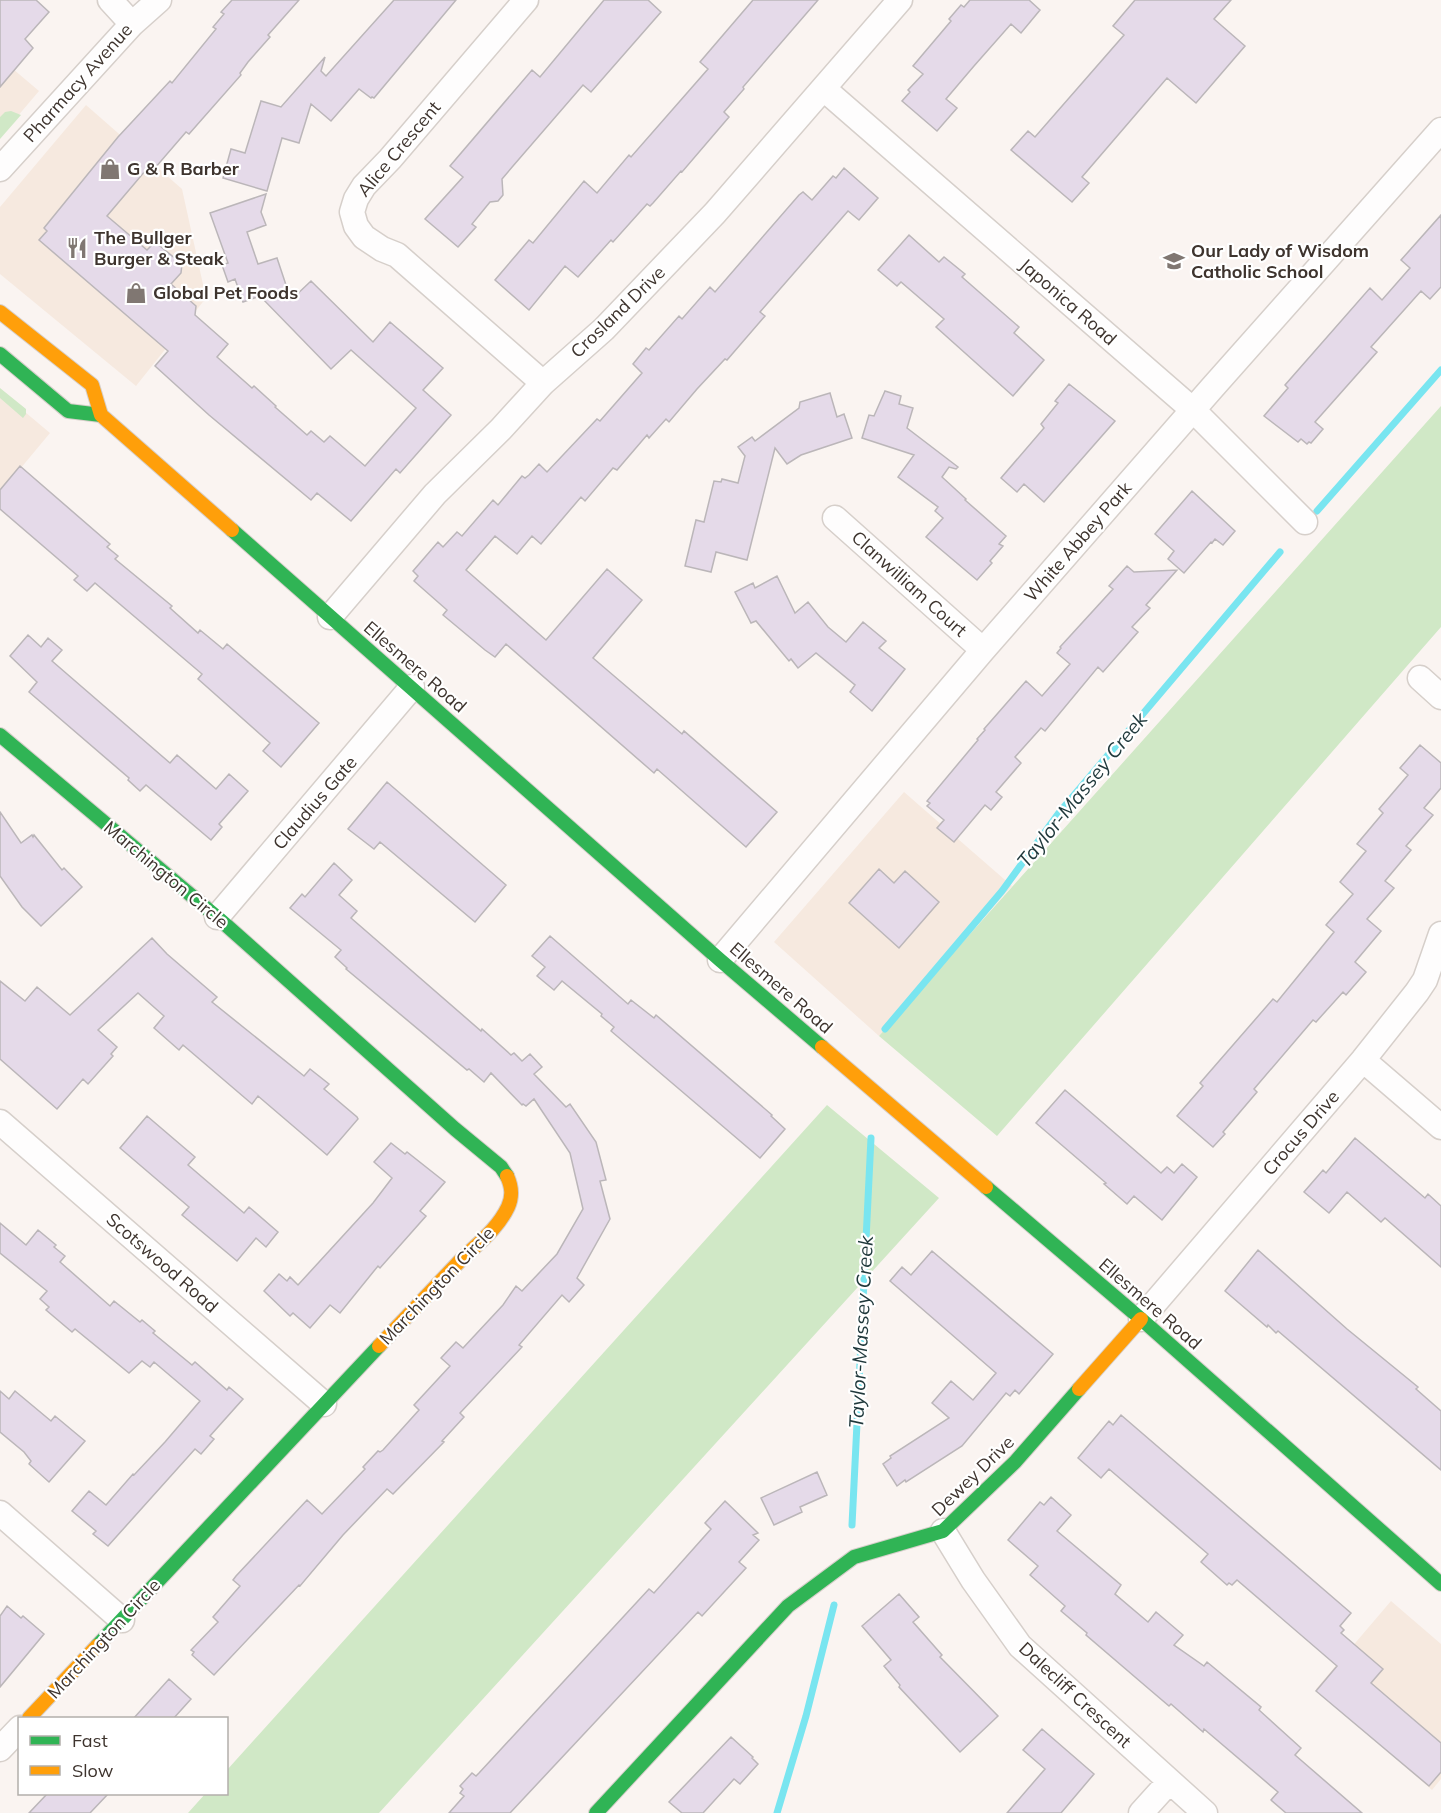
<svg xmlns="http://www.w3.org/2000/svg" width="1441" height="1813" font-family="Mulish,sans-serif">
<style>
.commercial{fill:#f6e9df}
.green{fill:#d0e8c6}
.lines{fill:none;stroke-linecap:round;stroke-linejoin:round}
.stream{stroke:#79e5f0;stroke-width:7}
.building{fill:#e5dae9;stroke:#bbb6b9;stroke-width:1.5}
.street-casing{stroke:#d6cfca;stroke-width:27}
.fast-casing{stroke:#d6cfca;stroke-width:16}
.slow-casing{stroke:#d6cfca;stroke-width:16}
.street{stroke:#fefdfd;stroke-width:24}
.fast{stroke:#30b455;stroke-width:14}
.slow{stroke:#ff9f0a;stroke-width:14}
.labels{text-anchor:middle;stroke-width:4.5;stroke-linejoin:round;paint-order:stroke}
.street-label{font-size:18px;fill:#3e342e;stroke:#fff}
.poi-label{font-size:18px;font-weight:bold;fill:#3e342e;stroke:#fff;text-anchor:start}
.water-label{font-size:20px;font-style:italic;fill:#1f383b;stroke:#fff}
</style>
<rect width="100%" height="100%" fill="#faf4f1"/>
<!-- commercial -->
<path class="commercial" d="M0 58 39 91 0 137Z
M86 105 182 189 206 298 136 386 0 274V207Z
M0 391 50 433 0 493Z
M904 792 1012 886 879 1036 774 942Z
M1391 1601 1441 1644V1779L1432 1790 1316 1689Z"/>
<!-- green -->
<path class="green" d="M11 111 21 115 0 139V117L5 112Z
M0 388 26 409V414L23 418 0 398Z
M1441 406V627L997 1136 879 1036Z
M827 1105 939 1198 379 1813H188L205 1794H226L227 1770Z"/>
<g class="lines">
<!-- stream -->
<path class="stream" d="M1317 511 1441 370
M885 1029 1002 891 1058 814 1280 552
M852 1525 871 1138
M777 1813 806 1716 834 1605"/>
</g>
<!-- building -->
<path class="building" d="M0 0H36L49 12 25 39 33 48 0 87Z
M232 0H299L268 35 270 37 248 62 240 73 241 75 189 134 186 132 155 168 151 164 107 216 147 250 155 242 182 264 181 273 171 284 196 306 195 315 228 344 217 357 252 388 254 386 276 406 275 407 307 435 311 431 324 442 330 436 365 466 416 408 351 350 331 369 260 296 243 302 235 279 228 282 222 265 228 263 210 213 266 194 261 212 266 225 247 232 258 264 277 258 291 300 311 281 373 342 390 322 443 368 423 390 451 415 400 473 396 469 351 521 317 493 311 500 209 415 155 366 168 351 39 240 47 231 44 228 118 137 170 81 172 83 216 29 213 27 224 14 221 12Z
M394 0H456L374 98 372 97 371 98 359 89 331 121 311 104 299 143 282 138 267 191 223 178 231 149 245 153 261 101 281 107 325 57 321 71 326 76Z
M604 0H648L661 12 591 92 583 85 513 166 502 179 503 195 498 201 490 202 472 224 476 227 458 247 425 219 463 177 450 166 532 70 540 77Z
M753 0H818L743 87 744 89 724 112 729 117 682 172 681 171 653 203 650 206 647 204 613 242 611 240 578 277 565 266 529 310 495 280 529 240 533 243 584 181 597 193 629 155 631 157 708 69 700 62Z
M970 0H1029L1040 10 1021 33 1011 24 974 66 946 99 957 108 937 131 902 101 910 92 908 90 923 74 913 66 951 21 949 19 961 5 964 7Z
M1135 0H1231L1214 19 1245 46 1196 103 1167 78 1082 177 1089 183 1072 202 1011 150 1028 131 1035 137 1124 35 1113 26Z
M844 168 878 198 859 220 848 211 760 312 765 316 727 360 725 359 697 389 669 422 666 419 649 438 647 435 617 470 613 468 585 501 581 497 541 544 532 536 517 554 495 536 466 570 546 640 607 569 642 600 593 658 682 734 684 731 777 812 746 847 657 769 654 773 506 644 495 657 485 650 443 615 447 610 414 581 418 576 413 571 438 542 443 547 457 532 462 536 493 500 498 505 522 476 525 478 529 475 539 464 547 472 597 419 600 421 642 373 633 364 646 348 649 350 679 316 682 319 710 287 715 292 799 195 803 192 812 200 833 176 836 178Z
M1441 215V287L1430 299 1421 291 1371 347 1377 352 1315 422 1323 429 1311 443 1309 442 1307 444 1301 439 1298 442 1264 416 1288 388 1285 385 1370 288 1382 300 1410 268 1401 260Z
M909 235 939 262 944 257 965 274 962 277 1019 327 1014 333 1044 360 1013 396 936 327 944 319 901 282 897 286 878 270Z
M1069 384 1115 421 1044 502 1024 484 1017 492 1001 478 1044 428 1041 424 1058 403 1055 401Z
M885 391 901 396 899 404 913 408 907 428 958 467 956 469 949 467 942 477 966 499 965 500 1006 536 999 544 1003 546 990 561 992 563 977 580 926 537 943 518 935 511 938 507 898 477 914 455 862 438 869 415 874 416Z
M830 393 837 417 844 414 852 438 801 455 787 464 775 448 747 560 716 552 711 572 685 566 696 520 704 522 714 481 721 482 722 479 738 483 745 456 738 447 752 437 755 441 799 408 800 402Z
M20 466 110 544 107 547 118 556 115 559 172 606 170 608 198 633 200 630 223 649 227 644 319 723 281 767 263 751 270 743 198 679 202 674 95 583 87 591 74 580 78 576 0 509V490Z
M1192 491 1235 531 1223 545 1215 539 1212 543 1211 542 1184 573 1168 559 1174 551 1155 534Z
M1127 566 1134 572 1177 570 1146 605 1150 608 1132 627 1138 632 1103 672 1098 667 1045 731 1041 728 1015 757 1021 763 996 792 1002 797 991 810 985 805 954 842 937 828 944 820 927 806 930 803 927 801 978 740 977 739 985 730 984 729 1026 681 1042 696 1070 664 1057 653 1061 648 1060 647 1113 589 1109 586Z
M777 576 795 613 808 602 828 627 846 642 863 622 886 641 879 648 905 669 872 711 850 692 855 685 816 653 798 668 791 659 789 661 756 621 751 623 735 592 753 583 755 588Z
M28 635 41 647 48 638 62 650 52 661 170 763 177 755 216 789 229 774 248 791 219 824 222 827 211 840 146 785 140 791 128 780 129 778 29 692 37 682 10 656Z
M1420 745 1441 763V788L1424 808 1433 815 1406 846 1411 850 1385 881 1394 888 1367 919 1381 931 1355 962 1366 972 1346 995 1343 992 1316 1022 1313 1020 1254 1089 1257 1092 1223 1132 1225 1134 1213 1147 1177 1116 1203 1086 1200 1083 1273 999 1277 1002 1334 932 1326 925 1353 894 1340 882 1366 851 1357 844 1383 813 1379 809 1408 775 1400 768Z
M387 782 506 885 475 922 380 842 374 849 348 829Z
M0 812 21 843 32 835 33 837 34 835 62 870 64 868 82 887 41 926 22 907 0 876Z
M334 863 352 880 339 895 357 911 351 918 481 1031 482 1029 511 1055 514 1053 522 1061 530 1054 542 1067 534 1074 566 1107 570 1104 596 1142 606 1180 600 1181 610 1219 577 1278 584 1285 569 1302 562 1295 519 1345 522 1347 460 1413 464 1417 442 1441 444 1442 393 1494 387 1489 343 1535 300 1586 299 1585 214 1675 192 1655 194 1652 191 1650 218 1622 213 1617 240 1586 233 1580 236 1576 307 1500 322 1514 365 1469 363 1467 378 1451 380 1452 383 1450 419 1410 414 1405 450 1366 441 1358 456 1342 463 1348 503 1305 516 1286 522 1291 557 1254 583 1209 570 1153 534 1099 526 1106 523 1104 522 1105 491 1073 484 1082 469 1069 467 1070 346 969 347 968 335 957 341 950 290 908 302 894 305 897Z
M879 869 894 883 905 871 939 902 899 948 849 903Z
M550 936 628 1004 631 1000 654 1018 656 1015 772 1115 771 1116 785 1129 760 1158 611 1031 614 1027 601 1016 602 1014 562 981 554 990 537 976 545 967 532 956Z
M152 938 167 954 217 997 212 1002 304 1076 310 1069 329 1084 324 1089 357 1117 358 1119 327 1155 258 1096 252 1104 183 1045 179 1050 154 1028 164 1016 138 993 98 1030 117 1047 111 1054 113 1056 88 1084 83 1079 57 1109 0 1059V981L25 1001 37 987 70 1015Z
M1065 1090 1161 1173 1167 1167 1174 1173 1182 1164 1197 1177 1162 1220 1134 1196 1127 1204 1104 1184 1106 1183 1036 1123Z
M147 1116 195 1157 188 1165 244 1213 249 1207 278 1232 266 1247 256 1238 237 1261 182 1215 189 1207 120 1148Z
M1355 1138 1425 1198 1428 1194 1441 1206V1267L1385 1218 1381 1222 1347 1192 1329 1213 1304 1192 1323 1170 1326 1173Z
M391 1143 405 1154 407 1152 445 1182 420 1211 426 1216 380 1268 378 1266 340 1313 330 1305 310 1328 293 1313 290 1316 264 1291 279 1274 287 1281 290 1277 298 1285 373 1203 392 1178 374 1162Z
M0 1223 26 1245 38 1230 56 1245 54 1247 65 1256 60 1262 110 1306 114 1301 140 1322 142 1320 155 1331 153 1333 192 1365 195 1362 227 1390 229 1387 243 1399 210 1436 214 1439 201 1454 195 1449 108 1546 93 1534 96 1531 72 1511 89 1491 106 1505 133 1474 134 1475 165 1442 200 1401 154 1362 150 1367 142 1361 129 1373 75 1329 72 1332 46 1310 49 1307 40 1299 47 1291 0 1253Z
M1258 1250 1347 1329 1418 1387 1416 1389 1441 1411V1470L1278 1331 1276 1333 1268 1325 1267 1327 1225 1291Z
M932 1251 1053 1354 1019 1394 1015 1390 1010 1396 1006 1393 962 1446 906 1482 905 1480 897 1486 883 1464 891 1458 890 1456 949 1418 932 1403 951 1381 973 1400 996 1373 890 1281 902 1267 911 1275Z
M0 1391 9 1399 15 1391 51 1421 55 1416 85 1441 49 1482 29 1464 31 1461 24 1452 0 1432Z
M1121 1415 1351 1613 1340 1626 1344 1630 1341 1633 1383 1669 1371 1683 1441 1743V1772L1429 1786 1316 1691 1337 1666 1237 1580 1232 1585 1229 1583 1227 1585 1201 1562 1208 1554 1109 1469 1101 1478 1078 1458 1109 1421 1113 1425Z
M817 1472 827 1495 800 1507 802 1512 774 1525 761 1498Z
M1051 1497 1071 1515 1057 1531 1121 1585 1115 1594 1148 1622 1156 1612 1183 1635 1174 1645 1204 1666 1207 1662 1261 1707 1259 1710 1301 1748 1295 1755 1362 1813H1286L1271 1800 1278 1792 1204 1729 1203 1732 1171 1704 1169 1706 1149 1689 1086 1635 1087 1633 1061 1611 1065 1606 1030 1575 1038 1566 1008 1540 1040 1502 1044 1505Z
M725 1501 758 1533 753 1535 759 1540 739 1562 746 1568 702 1616 698 1612 510 1813H449L464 1796 460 1793 463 1789 460 1786 472 1773 476 1776 479 1773 649 1589 654 1593 711 1529 705 1523Z
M899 1594 919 1617 913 1622 942 1655 940 1657 998 1716 960 1752 899 1687 900 1685 884 1666 891 1660 862 1626Z
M7 1606 21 1618 23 1616 44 1634 0 1687V1616Z
M169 1679 191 1699 173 1719H133Z
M1042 1729 1094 1774 1061 1813H1007L1045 1769 1023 1750Z
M731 1737 753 1757 752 1758 758 1764 740 1784 734 1779 703 1813H682L669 1802Z
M47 1794H108L90 1813H29Z"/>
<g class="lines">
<defs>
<path id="street" d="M110 0 132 24
M526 0 390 159 364 186 356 199 352 212 356 226 364 237 382 249 397 255 543 383
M824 89 1193 410 1305 522
M0 169 132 24 159 0
M835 518 983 650
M330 617 435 494 501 429 543 383 604 329 715 213 900 0
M1420 678 1441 697
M217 917 412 687
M720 960 983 650 1212 388 1441 130
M1363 1060 1441 1127
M0 1122 324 1404
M1141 1319 1363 1060 1417 992 1425 980 1441 934
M0 1513 122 1620
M943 1531 973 1580 1020 1646 1205 1813
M0 1749 20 1728
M1141 1813 1169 1782"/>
<path id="fast" d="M0 354 68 411 101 415
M232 530 720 960 822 1047
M0 735 217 917 455 1129 501 1167 507 1176
M986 1187 1141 1319 1441 1584
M97 1646 379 1346
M596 1813 788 1606 854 1557 943 1531 1015 1462 1079 1389"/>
<path id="slow" d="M0 312 92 385 101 415 232 530
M822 1047 986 1187
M379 1346C405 1319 430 1292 456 1265 474 1246 496 1232 508 1207 513 1196 512 1187 507 1176
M1079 1389 1141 1319
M29 1718 97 1646"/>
</defs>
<!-- street casing -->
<use href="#street" class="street-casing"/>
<!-- fast casing -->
<use href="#fast" class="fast-casing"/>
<!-- slow casing -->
<use href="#slow" class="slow-casing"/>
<!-- street -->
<use href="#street" class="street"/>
<!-- fast -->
<use href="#fast" class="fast"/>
<!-- slow -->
<use href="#slow" class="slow"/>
</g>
<!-- icons -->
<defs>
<symbol id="shop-bare" viewBox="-9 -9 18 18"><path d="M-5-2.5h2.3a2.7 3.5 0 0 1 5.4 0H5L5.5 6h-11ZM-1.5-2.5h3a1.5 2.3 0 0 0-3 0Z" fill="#807772" stroke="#fff" stroke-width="2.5" paint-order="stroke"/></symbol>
<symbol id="restaurant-bare" viewBox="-9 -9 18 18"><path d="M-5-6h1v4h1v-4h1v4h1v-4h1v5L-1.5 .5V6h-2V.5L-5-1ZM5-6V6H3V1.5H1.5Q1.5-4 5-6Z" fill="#807772" stroke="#fff" stroke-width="2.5" paint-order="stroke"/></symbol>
<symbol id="school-bare" viewBox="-9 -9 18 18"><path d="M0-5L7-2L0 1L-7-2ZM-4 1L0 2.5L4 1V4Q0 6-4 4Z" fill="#807772" stroke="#fff" stroke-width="2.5" paint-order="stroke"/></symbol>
</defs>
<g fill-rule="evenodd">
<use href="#shop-bare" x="95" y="154" width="30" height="30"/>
<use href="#restaurant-bare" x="62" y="233" width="30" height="30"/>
<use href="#school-bare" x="1159" y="246" width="30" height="30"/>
<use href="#shop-bare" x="121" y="278" width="30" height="30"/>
</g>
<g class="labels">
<!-- street labels -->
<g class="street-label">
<text transform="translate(78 83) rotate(-48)" y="6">Pharmacy Avenue</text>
<text transform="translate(399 149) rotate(-50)" y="6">Alice Crescent</text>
<text transform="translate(1068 302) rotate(41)" y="6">Japonica Road</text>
<text transform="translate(618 312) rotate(-44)" y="6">Crosland Drive</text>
<text transform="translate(1078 542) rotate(-49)" y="6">White Abbey Park</text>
<text transform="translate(909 584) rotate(42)" y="6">Clanwilliam Court</text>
<text transform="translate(415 667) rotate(41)" y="6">Ellesmere Road</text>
<text transform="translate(315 803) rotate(-49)" y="6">Claudius Gate</text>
<text transform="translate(166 875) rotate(40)" y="6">Marchington Circle</text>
<text transform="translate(781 988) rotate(41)" y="6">Ellesmere Road</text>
<text transform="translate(1301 1133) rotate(-49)" y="6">Crocus Drive</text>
<text transform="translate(162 1263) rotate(41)" y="6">Scotswood Road</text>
<text transform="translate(437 1286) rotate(-46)" y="6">Marchington Circle</text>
<text transform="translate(1150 1304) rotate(41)" y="6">Ellesmere Road</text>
<text transform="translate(973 1476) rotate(-44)" y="6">Dewey Drive</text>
<text transform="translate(104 1639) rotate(-47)" y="6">Marchington Circle</text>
<text transform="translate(1075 1695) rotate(43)" y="6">Dalecliff Crescent</text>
</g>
<!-- poi labels -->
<g class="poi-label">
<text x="127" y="175">G &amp; R Barber</text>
<text x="94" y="244">The Bullger<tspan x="94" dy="21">Burger &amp; Steak</tspan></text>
<text x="1191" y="257">Our Lady of Wisdom<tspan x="1191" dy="21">Catholic School</tspan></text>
<text x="153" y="299">Global Pet Foods</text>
</g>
<!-- water labels -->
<g class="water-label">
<text transform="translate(1082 790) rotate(-51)" y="7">Taylor-Massey Creek</text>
<text transform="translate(861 1332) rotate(-87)" y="7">Taylor-Massey Creek</text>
</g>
</g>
<!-- legend -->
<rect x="18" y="1717" width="210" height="78" fill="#ffffff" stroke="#b2aeab" stroke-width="1.5"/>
<rect x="30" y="1736" width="30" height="9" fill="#30b455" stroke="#b2aeab" stroke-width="1.5"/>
<text x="72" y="1747" font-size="18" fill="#3e342e">Fast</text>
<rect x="30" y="1766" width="30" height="9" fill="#ff9f0a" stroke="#b2aeab" stroke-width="1.5"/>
<text x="72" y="1777" font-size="18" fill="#3e342e">Slow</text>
</svg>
